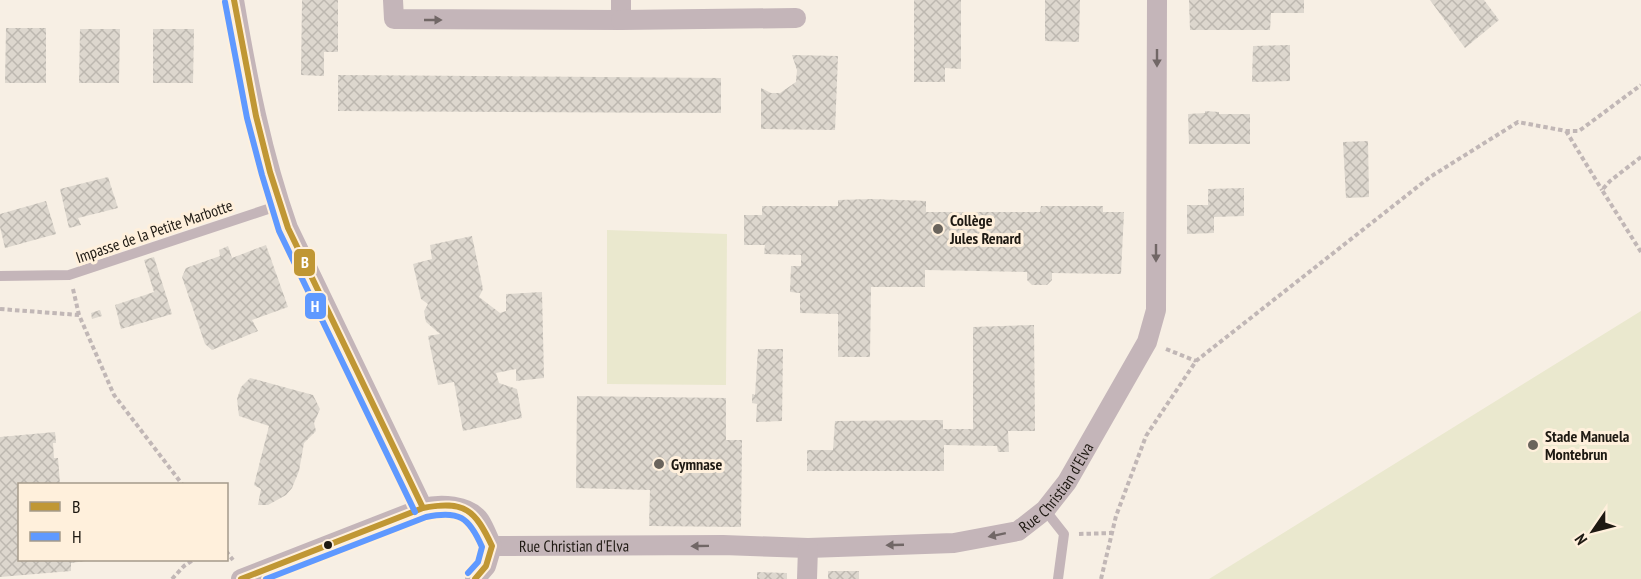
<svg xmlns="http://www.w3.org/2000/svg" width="1641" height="579" font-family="'PT Sans Narrow',sans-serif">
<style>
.green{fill:#eae8ce}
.building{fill:url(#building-cross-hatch)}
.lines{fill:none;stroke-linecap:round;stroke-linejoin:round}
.path{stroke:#c1b7b6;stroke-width:4;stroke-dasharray:4.5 3;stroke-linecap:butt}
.service{stroke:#c4b5b9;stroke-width:10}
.minor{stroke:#c4b5b9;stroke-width:20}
.bus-1-casing{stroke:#fff0dc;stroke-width:10}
.bus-2-casing{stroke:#fff0dc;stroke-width:10}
.bus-1{stroke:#c09734;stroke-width:6}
.bus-2{stroke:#5f99ff;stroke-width:6}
.oneway{fill:#716766}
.poi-dot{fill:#6a645c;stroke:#fff0dc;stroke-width:2}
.bus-dot{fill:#1e1912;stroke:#fff0dc;stroke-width:2}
.labels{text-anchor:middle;stroke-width:6;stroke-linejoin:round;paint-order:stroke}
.poi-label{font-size:16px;font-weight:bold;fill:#1e1912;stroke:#fff0dc;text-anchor:start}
.street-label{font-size:16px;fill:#1e1912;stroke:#fff0dc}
.line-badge{stroke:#fff0dc;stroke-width:2}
.badge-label{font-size:16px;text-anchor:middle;font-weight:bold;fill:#fff}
</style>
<defs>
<pattern id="building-cross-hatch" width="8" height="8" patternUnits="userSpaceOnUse" patternTransform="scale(1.5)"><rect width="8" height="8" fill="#ddd7ce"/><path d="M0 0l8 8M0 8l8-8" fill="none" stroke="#bdb8b0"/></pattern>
</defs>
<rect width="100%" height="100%" fill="#f7efe4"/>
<!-- green -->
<path class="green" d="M607 230 727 234 726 385 607 384Z
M1641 311V579H1209Z"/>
<!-- building -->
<path class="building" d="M302 0H338V52H324V76L301 75Z
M914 0H961V69L945 68V82H914Z
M1045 0H1080L1079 42 1045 41Z
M1189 0H1304V13H1271L1270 30H1190Z
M1430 0H1484L1499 20 1465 48Z
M6 28H46V83H5Z
M80 29H120L119 83H79Z
M153 29H194L193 83H153Z
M1290 45V81L1252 82 1253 46Z
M792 55 838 56 835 130 761 129V88L771 93H780L796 82 797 70Z
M338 75 721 78V113L338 111Z
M1205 111 1219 112V114H1250V144H1189L1188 114 1205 113Z
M1368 141 1369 197 1346 198 1343 142Z
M108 177 118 208 78 218 81 225 69 228 60 189Z
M1244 188V216L1214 217V233L1187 234V205H1208V189Z
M872 199 926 201V212H1040L1041 206H1103V212H1124L1121 274 1052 273V280L1047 285H1032L1027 280V272L925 270V287H871L870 357H838V314L800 313V293L790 292 791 266H801V255L764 254 765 245H744V215H762V206H838V200Z
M46 201 56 234 5 248 0 227V214Z
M472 236 483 289 479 297 500 313 506 311V294L542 292 544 378 516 381V369L496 373 499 383 517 389 522 418 463 431 454 382 438 385 428 336 440 334 426 322 424 311 428 304 421 299 413 264 432 259 430 245Z
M266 245 288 307 252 320 258 331 212 350 205 344 182 277 186 268 220 256 219 250 228 246 232 258Z
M154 257 172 314 121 329 115 305 154 292 144 260Z
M100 310 102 316 92 319 91 313Z
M1034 325 1035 431H1008L1009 452H998L997 446 944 445V471H807V450H833L835 421 943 420V429H973V327Z
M758 349H783L782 421 756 422 757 404 752 403V394L755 395Z
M250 378 313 395 320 409 314 423 316 431 304 443 299 471 292 488 286 495 268 505H258L261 489 254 485 269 426 239 416 237 399 241 387Z
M577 396 726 398V440H742L741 527 649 526 650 490 576 488Z
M55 432 56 443H53L54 458H58L60 484H20V560H86V561L71 563V571L0 577V437Z
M828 571H859V579H828Z
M757 572 787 573V579H757Z"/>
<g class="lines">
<!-- path -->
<path class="path" d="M1566 131 1602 190
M1641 157 1610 181 1602 190 1641 252
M73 289 79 315
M0 309 79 315 114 395 182 484
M1166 349 1196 361
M1079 534 1112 533
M226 551 233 560
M172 579 184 566 193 560
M1101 579 1116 516 1146 436 1196 361 1430 177 1518 122 1566 131H1579L1641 85"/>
<!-- service -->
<path class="service" d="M0 276 69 275 280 205
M1045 510 1064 534 1058 579"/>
<!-- minor -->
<g class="minor">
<path d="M234 0C247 77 262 155 288 228L423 508"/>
<path d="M393 0 394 19 621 20V0"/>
<path d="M621 20 796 18"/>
<path id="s1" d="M492 546 723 545 808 548 954 543 1018 531 1045 510 1067 482 1147 342 1156 310 1157 0"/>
<path d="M241 579 423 508C439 504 469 504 480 521 485 529 488 538 492 546L486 566 475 579"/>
<path d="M807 579 808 548"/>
</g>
<defs>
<path id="bus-1" d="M234 0 256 116 270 172 288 228 423 508
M241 579 423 508C465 500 475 510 492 546L486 566 475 579"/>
<path id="bus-2" d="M225 2 247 118 262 175 279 231 415 512
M266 579 426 517C459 510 469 517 482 547L478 562 468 573"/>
</defs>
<!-- bus-1 casing -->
<use href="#bus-1" class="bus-1-casing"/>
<!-- bus-2 casing -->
<use href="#bus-2" class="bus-2-casing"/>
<!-- bus-1 -->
<use href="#bus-1" class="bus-1"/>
<!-- bus-2 -->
<use href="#bus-2" class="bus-2"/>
</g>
<!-- one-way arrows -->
<defs><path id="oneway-solid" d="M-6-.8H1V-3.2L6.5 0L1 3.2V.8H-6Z" transform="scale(1.5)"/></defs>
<g class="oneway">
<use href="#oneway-solid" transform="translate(433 20)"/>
<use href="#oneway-solid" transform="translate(1157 58) rotate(90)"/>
<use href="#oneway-solid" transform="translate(1156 253) rotate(90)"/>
<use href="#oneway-solid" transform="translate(997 535) rotate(168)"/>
<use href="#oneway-solid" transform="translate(895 545) rotate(178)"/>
<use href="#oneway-solid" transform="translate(700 546) rotate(179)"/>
</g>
<!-- markers -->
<g class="poi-dot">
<circle cx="938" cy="229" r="6"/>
<circle cx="1533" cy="445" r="6"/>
<circle cx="659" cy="464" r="6"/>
</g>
<circle class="bus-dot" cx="328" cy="545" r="5"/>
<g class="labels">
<!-- poi labels -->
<g class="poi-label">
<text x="950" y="226">Collège<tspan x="950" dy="18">Jules Renard</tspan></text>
<text x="1545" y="442">Stade Manuela<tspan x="1545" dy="18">Montebrun</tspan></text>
<text x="671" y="470">Gymnase</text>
</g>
<!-- street labels -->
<g class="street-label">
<text transform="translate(154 231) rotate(-19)" y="6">Impasse de la Petite Marbotte</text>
<text dy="6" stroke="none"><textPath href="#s1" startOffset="586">Rue Christian d'Elva</textPath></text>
<text dy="6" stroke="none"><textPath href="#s1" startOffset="82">Rue Christian d'Elva</textPath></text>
</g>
</g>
<g class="line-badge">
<rect x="293" y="248" width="23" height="29" rx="6" fill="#c09734"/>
<rect x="304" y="292" width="23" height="28" rx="6" fill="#5f99ff"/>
</g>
<g class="badge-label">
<text x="305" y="268">B</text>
<text x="315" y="312">H</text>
</g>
<!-- legend -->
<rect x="18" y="483" width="210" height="78" fill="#fff0dc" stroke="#a59a8b" stroke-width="1.5"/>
<rect x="30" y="502" width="30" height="9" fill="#c09734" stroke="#a59a8b" stroke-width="1.5"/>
<text x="72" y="513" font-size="18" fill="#1e1912">B</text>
<rect x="30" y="532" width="30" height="9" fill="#5f99ff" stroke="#a59a8b" stroke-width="1.5"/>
<text x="72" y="543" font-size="18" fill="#1e1912">H</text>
<!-- north arrow -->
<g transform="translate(1593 531) rotate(235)" stroke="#fff0dc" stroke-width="4.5" paint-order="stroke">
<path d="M0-4.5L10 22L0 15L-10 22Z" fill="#1e1912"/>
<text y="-9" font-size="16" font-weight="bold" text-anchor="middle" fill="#1e1912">N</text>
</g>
</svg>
